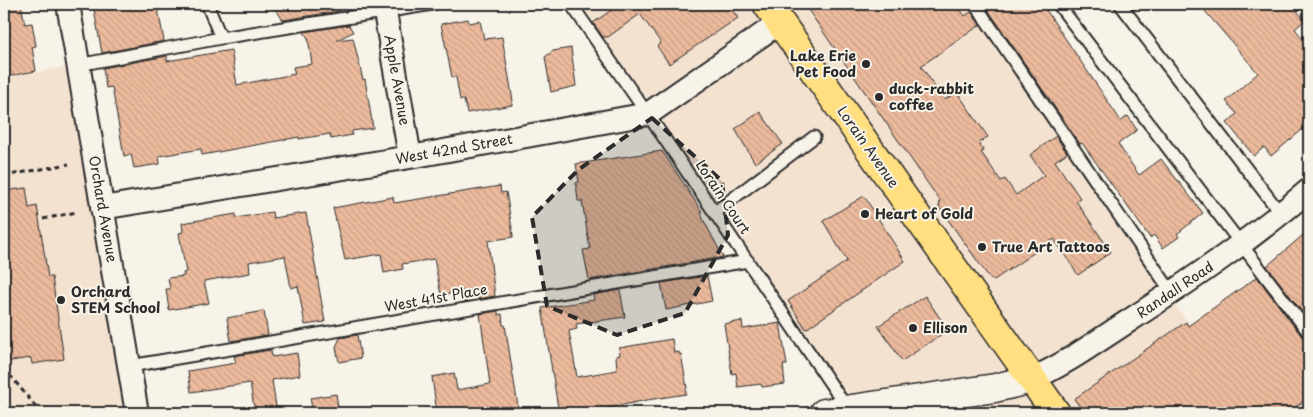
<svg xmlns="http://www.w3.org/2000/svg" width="1313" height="417" font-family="'Playpen Sans',sans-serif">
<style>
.built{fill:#f4e2d1}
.building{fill:url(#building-back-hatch);stroke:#2b2b2b}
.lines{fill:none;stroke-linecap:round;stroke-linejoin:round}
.service-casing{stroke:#2b2b2b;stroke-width:15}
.minor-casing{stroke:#2b2b2b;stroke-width:26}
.tertiary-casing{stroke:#2b2b2b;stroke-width:31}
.primary-casing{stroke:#2b2b2b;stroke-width:31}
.path{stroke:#2b2b2b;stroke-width:3;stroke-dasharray:5 4;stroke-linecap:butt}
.service{stroke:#f7f3e8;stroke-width:11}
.minor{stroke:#f7f3e8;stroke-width:22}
.tertiary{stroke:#f7f3e8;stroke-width:28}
.primary{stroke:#ffdf80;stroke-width:28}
.marked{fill:#2b2b2b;fill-opacity:0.2;stroke:#2b2b2b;stroke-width:4;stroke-dasharray:10 6;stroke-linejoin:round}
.poi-dot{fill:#2b2b2b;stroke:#f7f3e8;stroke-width:2}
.labels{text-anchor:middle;stroke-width:4;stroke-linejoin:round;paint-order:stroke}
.poi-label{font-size:14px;font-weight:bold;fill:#2b2b2b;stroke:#f7f3e8;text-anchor:start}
.street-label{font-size:14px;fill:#2b2b2b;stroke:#f7f3e8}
</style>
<defs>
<pattern id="building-back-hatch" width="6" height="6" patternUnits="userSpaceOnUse" patternTransform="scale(1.25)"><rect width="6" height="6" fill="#ecba9c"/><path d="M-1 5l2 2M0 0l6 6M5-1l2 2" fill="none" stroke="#cba087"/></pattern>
</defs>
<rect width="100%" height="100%" fill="#f7f3e8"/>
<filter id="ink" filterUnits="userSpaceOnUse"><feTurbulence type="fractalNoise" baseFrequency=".02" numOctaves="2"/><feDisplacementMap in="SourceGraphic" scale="10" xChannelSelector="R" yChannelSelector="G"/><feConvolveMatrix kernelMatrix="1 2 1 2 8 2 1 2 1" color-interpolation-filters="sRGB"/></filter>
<g filter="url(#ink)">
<!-- built -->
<path class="built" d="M571 4H975L1168 296 1221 365 1296 315 1309 333V413H824L848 409Z
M78 65 137 413H4V78Z"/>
<!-- building -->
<path class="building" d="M4 4H21L25 24 32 23 36 46 32 47 36 71 4 77Z
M93 4H157L164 41 102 53Z
M272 4H336L340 11 283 20Z
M620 4H728L738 18 669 64 657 46 661 43 640 14 608 37H603L593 23Z
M804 4H926L932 12 944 4H956L965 16 971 12 980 25 921 66 944 100 957 92 988 137 978 143 984 151 981 152 1001 181 1005 179 1016 195 1044 175 1030 155 1056 136 1067 153 1055 161 1080 198 1076 201 1111 252 1078 275 1054 239 994 280 993 279 991 280 946 217 939 207 940 201Z
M984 4H1042L1121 121 1128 116 1137 130 1118 144 1139 175 1161 159 1203 213 1177 234 1179 237 1163 248 1154 235 1150 238 1082 143 1080 144Z
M1199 4H1291L1305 20 1295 29 1309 46V124L1271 156 1264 147 1254 156 1227 123 1237 114 1226 101 1258 73Z
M468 19 469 23 480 21 484 39 502 37 513 101H512V105L467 113 464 100H460L456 77H452L441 24Z
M349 25 353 32 337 40 353 38 363 80 365 79 373 128 352 131V135L331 139 330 134 299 139V137L202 155 201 149 159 156 160 164 134 168 131 154 124 156 112 87 106 88 103 68 167 56V61L231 50 237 85 295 74 293 67 312 64 308 38 304 32Z
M571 48 576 86 551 92 545 57 553 51Z
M760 112 783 144 755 163 735 129Z
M662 151 701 210 703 219 723 257 589 280 583 250 590 249 582 201H578L576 183 579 182 576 164Z
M500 186 501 193 506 192 513 235V237L488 241 495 296 478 299 476 289 441 295 434 259 402 264 403 269 384 273 381 254 345 260 333 208 393 197 394 203Z
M26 188 29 208 37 206 48 277H52L64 359 32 364 31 358 4 362V191Z
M864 196 905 261 806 329 788 301 847 261 823 221Z
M272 212 273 218 306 213 325 322 305 325 298 286 291 288 285 256 249 262 250 273 204 281 209 303 169 310 166 289H170L168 278 184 276 183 273 186 272 179 233 183 232 182 223 236 214V218Z
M1309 230V321L1267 266Z
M707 276 712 301 666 310 661 283Z
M1257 277 1303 338 1309 340V397L1288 413H1085L1074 399 1186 322 1188 326Z
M620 290 625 317 576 324 577 329 569 331 577 377 617 370 616 356 620 355 619 348 672 339 674 353 679 352V354H681L687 388 686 389V394L647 400 585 413H564L563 407 558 408 542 308 594 300 593 295Z
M925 296 948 330 902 361 878 326Z
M264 311 268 335 231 341 227 318Z
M498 311V315L502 314 503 325H505L519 413H437L432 377 454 373 457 390 490 384 480 314Z
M742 321 743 329 780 323 787 365H783L785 384 762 387 761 384 738 387 736 373 732 374 724 324Z
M357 335 361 358 339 362 336 347 340 338Z
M271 350 272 357 297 353 300 375 272 380 277 413H255L250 383 191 392 188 371 236 363 234 356Z
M336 394 339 413H313L310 398Z"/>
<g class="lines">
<defs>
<path id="service" d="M207 4 221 38
M571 4 662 135 847 408
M975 4 1172 293
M1058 4 1309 333
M1120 4 1281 214
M78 65 221 38 433 4
M715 212 814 137
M130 366 748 261"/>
<path id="minor" d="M68 4 137 413
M380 4 385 12 410 157
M102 208 410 157 648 114 779 23
M1032 379C1066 364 1096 342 1127 322 1190 281 1252 239 1309 190"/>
<path id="tertiary" d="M824 413 995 388 1032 379"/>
<path id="primary" d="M767 4 1056 413"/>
</defs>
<!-- service casing -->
<use href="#service" class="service-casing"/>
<!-- minor casing -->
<use href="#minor" class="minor-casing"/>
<!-- tertiary casing -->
<use href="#tertiary" class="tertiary-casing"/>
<!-- primary casing -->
<use href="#primary" class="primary-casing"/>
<!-- path -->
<path class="path" d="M4 176 69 164
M43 219 77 212
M4 368 41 413"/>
<!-- service -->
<use href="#service" class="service"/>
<!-- minor -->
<use href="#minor" class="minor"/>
<!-- tertiary -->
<use href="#tertiary" class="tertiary"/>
<!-- primary -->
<use href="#primary" class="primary"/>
</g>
</g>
<!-- marked area -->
<path class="marked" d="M652 118 722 181 728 235 685 313 617 335 547 306 532 217 578 170Z"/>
<!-- markers -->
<g class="poi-dot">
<circle cx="866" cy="64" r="5"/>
<circle cx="879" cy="97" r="5"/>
<circle cx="865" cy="214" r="5"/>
<circle cx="982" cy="247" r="5"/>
<circle cx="61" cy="300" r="5"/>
<circle cx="913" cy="328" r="5"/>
</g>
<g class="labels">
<!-- poi labels -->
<g class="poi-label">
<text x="856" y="61" text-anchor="end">Lake Erie<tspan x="856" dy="16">Pet Food</tspan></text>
<text x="889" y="94">duck-rabbit<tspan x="889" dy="16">coffee</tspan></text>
<text x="875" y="219">Heart of Gold</text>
<text x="992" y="252">True Art Tattoos</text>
<text x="71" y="297">Orchard<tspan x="71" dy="16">STEM School</tspan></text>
<text x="923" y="333">Ellison</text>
</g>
<!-- street labels -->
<g class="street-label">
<text transform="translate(397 80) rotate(80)" y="5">Apple Avenue</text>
<text transform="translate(868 147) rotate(55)" y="5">Lorain Avenue</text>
<text transform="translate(454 149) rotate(-10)" y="5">West 42nd Street</text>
<text transform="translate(723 197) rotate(56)" y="5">Lorain Court</text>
<text transform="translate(103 209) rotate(80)" y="5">Orchard Avenue</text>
<text transform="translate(1175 290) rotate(-34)" y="5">Randall Road</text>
<text transform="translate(436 298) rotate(-10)" y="5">West 41st Place</text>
</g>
</g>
<!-- margin -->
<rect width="1313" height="417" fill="none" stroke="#f7f3e8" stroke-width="20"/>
<rect x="10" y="10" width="1293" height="397" fill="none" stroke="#2b2b2b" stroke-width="2" filter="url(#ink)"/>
</svg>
